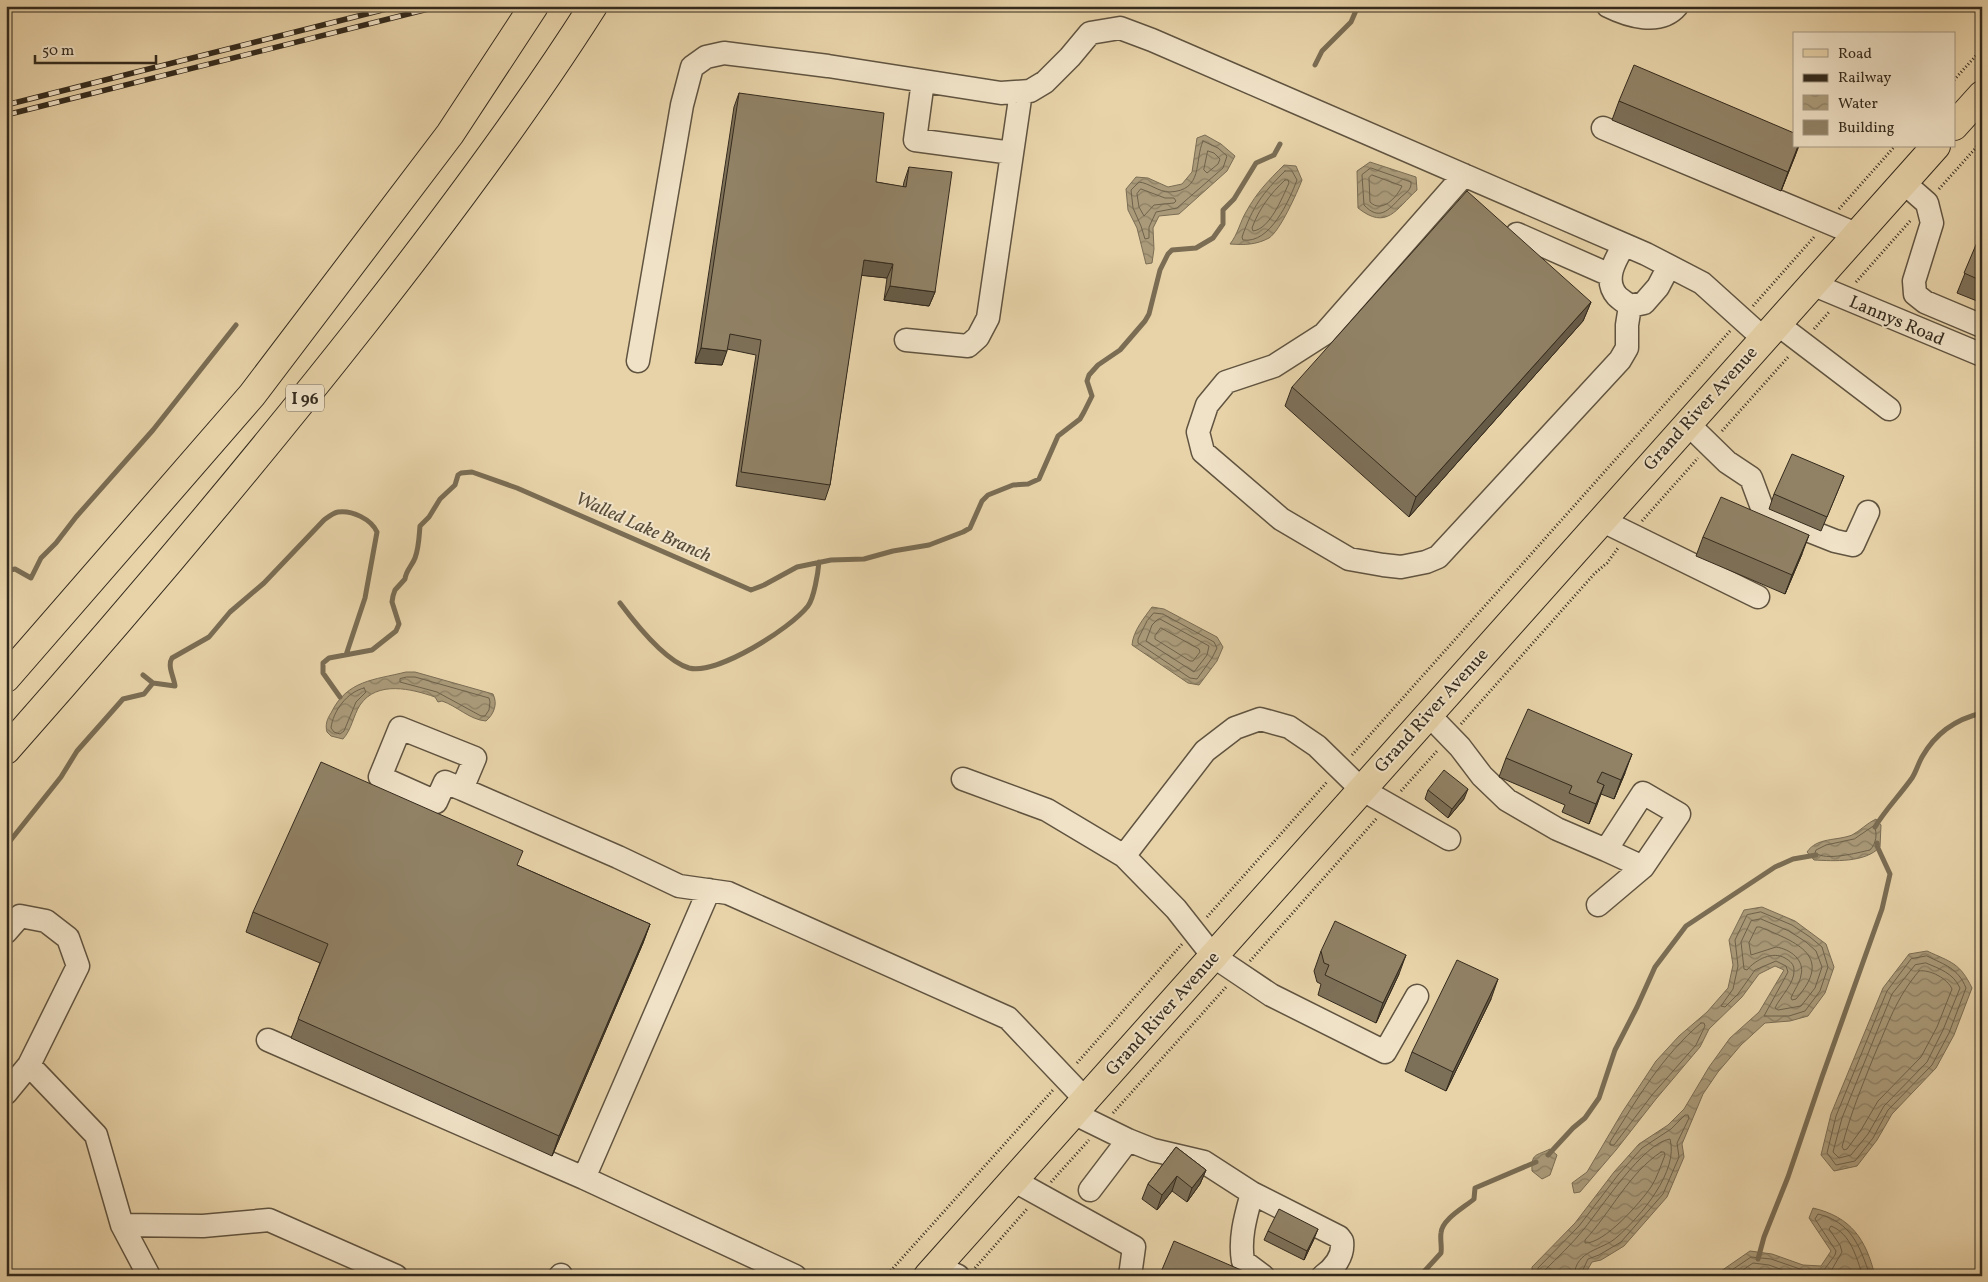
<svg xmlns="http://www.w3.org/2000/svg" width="1988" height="1282" font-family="Vollkorn,serif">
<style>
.water{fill:url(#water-waves);stroke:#7a6d54}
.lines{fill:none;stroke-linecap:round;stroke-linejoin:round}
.shore{stroke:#6e624b;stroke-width:1}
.stream{stroke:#7a6d54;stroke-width:5}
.minor-casing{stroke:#605440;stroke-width:25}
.major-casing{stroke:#332a1d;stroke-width:30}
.highway-casing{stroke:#332a1d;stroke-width:30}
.path{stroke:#332a1d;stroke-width:3;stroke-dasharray:1 2.5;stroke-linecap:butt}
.minor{stroke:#f0e2c7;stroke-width:22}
.major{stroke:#e8d3a9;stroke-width:28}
.highway{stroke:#e8d3a9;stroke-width:28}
.rail-casing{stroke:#332a1d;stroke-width:5.5}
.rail{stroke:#f0e2c7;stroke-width:4;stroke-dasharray:11;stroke-linecap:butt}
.wall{fill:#7d7058;stroke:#332a1d}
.shaded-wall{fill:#665b47;stroke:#332a1d}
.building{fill:#918266;stroke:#332a1d}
.labels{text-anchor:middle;stroke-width:4;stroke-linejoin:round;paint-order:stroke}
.shield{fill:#f0e2c7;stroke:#6c6150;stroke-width:1}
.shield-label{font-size:16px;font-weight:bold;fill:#332a1d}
.street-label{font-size:18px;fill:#332a1d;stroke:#f0e2c7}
.water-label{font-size:19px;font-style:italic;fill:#574c39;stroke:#f0e2c7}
</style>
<defs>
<pattern id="water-waves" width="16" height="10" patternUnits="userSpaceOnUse" patternTransform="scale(1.25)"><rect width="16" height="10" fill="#aa9a79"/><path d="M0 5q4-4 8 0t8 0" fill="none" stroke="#8b7e63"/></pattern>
</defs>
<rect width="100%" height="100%" fill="#e8d3a9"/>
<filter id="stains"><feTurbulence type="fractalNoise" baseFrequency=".004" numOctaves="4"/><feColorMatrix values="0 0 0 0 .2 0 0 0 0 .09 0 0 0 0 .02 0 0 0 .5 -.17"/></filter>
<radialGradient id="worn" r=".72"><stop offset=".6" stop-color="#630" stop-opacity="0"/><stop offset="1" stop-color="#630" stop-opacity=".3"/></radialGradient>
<!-- water -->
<path class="water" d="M1205 135 1221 144 1235 156 1227 171 1179 214 1159 216 1153 228 1154 249 1152 263 1146 264 1137 228 1128 210 1126 189 1136 177 1148 178 1168 187 1182 184 1192 172 1197 138Z
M1370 162 1416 177 1417 190C1396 209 1387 231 1358 208L1357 171Z
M1284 165 1296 166 1302 180C1297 193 1280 231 1269 238 1256 245 1244 245 1230 244 1238 234 1240 222 1246 212 1257 192 1268 181 1284 165Z
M1152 607 1164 609 1217 637 1223 647 1217 661 1199 685 1188 683 1132 645C1133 631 1144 618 1152 607Z
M406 672H415L493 694C498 704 494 714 486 721 470 720 457 706 442 701L438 702 435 697C412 689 377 680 360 705 353 716 352 729 343 739L331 736 327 732C325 725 327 719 331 713 347 680 374 680 406 672Z
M1876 819 1881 825 1880 847C1865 863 1834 861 1814 860L1807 852C1817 837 1837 841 1852 835 1860 831 1867 823 1876 819Z
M1762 907 1795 921 1826 944 1834 967 1825 993 1808 1016 1790 1021 1765 1023 1741 1045 1718 1072 1703 1094 1682 1144 1684 1157 1667 1197 1624 1246 1601 1260 1592 1262 1584 1276H1532V1267L1575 1223 1614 1172 1639 1144 1668 1125 1684 1109 1709 1067 1730 1038 1759 1012 1784 970 1775 966 1759 974 1742 997 1709 1029 1700 1047 1656 1099 1616 1150 1580 1192 1574 1193 1572 1183 1587 1172 1623 1111 1656 1061 1679 1036 1707 1012 1728 988 1733 965 1729 940 1744 910Z
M1927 951C1951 962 1960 963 1972 988L1954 1035 1936 1068 1892 1114 1877 1140 1857 1166 1834 1171 1821 1155 1831 1114 1883 988 1909 954Z
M1550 1149 1557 1155 1550 1175 1542 1179 1532 1171C1531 1153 1536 1156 1550 1149Z
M1813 1208C1851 1217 1866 1239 1875 1276H1717L1721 1271 1750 1251 1772 1254 1803 1265 1821 1266 1831 1251 1809 1218Z"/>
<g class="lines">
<!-- shore -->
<path class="shore" d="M1203 141 1218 148 1227 156 1223 168 1177 208 1156 212 1149 227V238L1145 239 1141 226 1133 208 1131 190 1139 182C1149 183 1159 192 1169 192 1204 191 1194 161 1203 141Z
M1208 151 1214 153 1220 159 1218 164 1207 173 1204 170Z
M1371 168 1411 182C1412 190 1405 193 1400 198 1388 211 1379 221 1364 205L1362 175Z
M1285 171H1292L1297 180C1289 201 1270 244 1243 240L1242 237C1253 206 1262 194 1285 171Z
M1372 175 1402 186C1397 197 1382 214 1370 202L1369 178Z
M1285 180H1288L1289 183C1282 198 1270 229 1253 231L1252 228C1259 209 1270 194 1285 180Z
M1141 189 1165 198H1174L1176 201 1174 203 1154 205 1144 216 1139 207 1137 194Z
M1154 613 1163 614 1214 642 1217 648 1212 658 1197 679 1190 678 1138 643V639L1147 621Z
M1160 619 1209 646 1207 655 1194 672 1146 641 1152 625 1157 620Z
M1161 628 1199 649 1200 652 1193 661H1190L1155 639V636Z
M407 677H415L489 698 490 702 489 710 485 716H481L437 692 400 682V679Z
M364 688 366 692 356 702 344 731 340 734 334 732 331 728C333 711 347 692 364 688Z
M1874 826C1878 833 1876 844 1870 850 1856 853 1827 861 1815 853L1816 850 1826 845 1854 839Z
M1761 912 1792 925 1810 937 1822 947 1828 967 1820 991 1805 1011 1789 1016H1764L1788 972 1786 966 1776 961 1755 970 1738 994 1725 1007 1721 1006 1733 989 1738 966 1735 940 1747 915Z
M1761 919 1789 931 1806 942 1816 951 1822 967 1815 988 1801 1006 1778 1010 1775 1008C1780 997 1795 983 1794 970 1794 964 1790 961 1785 958 1773 951 1756 959 1747 970L1744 969 1741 942 1751 921Z
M1757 927H1760C1798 943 1834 956 1796 999L1792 1000 1791 998C1794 990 1800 983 1801 975 1805 960 1790 949 1776 947L1751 955 1749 943Z
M1927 956C1945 965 1958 968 1966 988L1949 1033 1932 1065 1888 1110 1873 1138 1855 1161 1836 1165 1827 1153 1836 1116 1887 991 1911 959Z
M1926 963C1940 969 1953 973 1960 988L1943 1030 1927 1062 1884 1106 1868 1134 1851 1155 1839 1158 1833 1152 1842 1118 1892 994 1915 965Z
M1919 971C1930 969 1948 979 1952 989L1937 1027 1921 1057 1878 1101 1861 1130 1847 1149 1844 1150 1842 1147C1850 1115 1862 1086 1874 1056 1888 1024 1896 998 1919 971Z
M1701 1023H1704L1705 1026 1696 1045 1652 1095 1614 1145H1610V1142C1637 1099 1662 1056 1701 1023Z
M1661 1152H1664L1665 1155C1661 1165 1657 1178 1651 1187 1640 1203 1604 1244 1585 1243V1240C1611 1212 1629 1173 1661 1152Z
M1537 1276 1538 1268 1579 1226 1618 1175 1642 1148 1671 1129 1685 1115H1688L1689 1118 1677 1143 1679 1157 1663 1194 1621 1242 1599 1255 1588 1259 1580 1276
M1544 1276V1271C1558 1257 1572 1244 1584 1229 1602 1207 1643 1143 1670 1139 1679 1171 1641 1216 1617 1237 1602 1251 1576 1249 1574 1276
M1723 1276 1751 1257 1771 1259 1803 1270H1824L1835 1255 1836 1251 1815 1219 1818 1214C1851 1222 1860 1246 1870 1276
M1734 1276 1753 1263 1769 1265 1799 1276
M1826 1276 1831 1271 1842 1252 1840 1245 1829 1229 1831 1226C1851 1234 1856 1257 1863 1276"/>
<!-- stream -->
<path class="stream" d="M1315 65 1322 51 1351 22 1358 6
M6 571 15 569 31 578 41 558 56 543 76 517 153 430 236 325
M620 603C635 623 665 661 689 668 717 675 790 629 808 606 814 598 818 573 819 562
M143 675 153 683 175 686C174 677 167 666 172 658L209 637 230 612 264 583 324 520C328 517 333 513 338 512 352 510 371 519 377 532L365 598 346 655
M340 697 323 673V663L329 658 372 650 396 631 399 624 392 602 393 596 395 590 405 579C406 570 412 566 415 558 419 547 419 537 420 526L429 517 440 499 455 485 458 475 461 473 472 472 517 488 751 590 764 585 797 567 831 560 864 559 893 551 929 545 963 532 970 528 982 501 988 495 1013 485 1028 484 1039 479 1058 436 1080 419 1084 412 1092 396 1087 381 1089 375 1098 365 1120 350 1145 321 1149 314 1160 270 1168 254 1172 250 1196 248 1213 238 1223 224V210L1234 199 1256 163 1274 155 1280 144
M1875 827C1885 810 1900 795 1912 778 1916 772 1918 764 1922 757 1935 734 1956 719 1982 713
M6 846 61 777 77 751 108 716 123 699 144 694 153 683
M1548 1155 1573 1128 1585 1118 1599 1098 1615 1050 1637 1007 1655 967 1686 926 1775 867 1793 859 1816 855
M1758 1259 1764 1237 1788 1177 1822 1077 1882 909 1890 874 1877 846V843
M1420 1276 1441 1253C1442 1246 1440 1240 1441 1233 1442 1219 1465 1207 1474 1199L1475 1188 1536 1162"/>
<defs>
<path id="minor" d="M1608 6C1628 16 1660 26 1677 6
M923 81 915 140 1012 153
M1603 128 1856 234
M1464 175 1324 334 1274 366 1226 382 1207 405 1198 432 1203 452 1281 519 1349 559 1383 565 1401 567 1426 562 1438 557 1620 360 1627 348V325L1630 306 1644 303 1658 287 1669 266
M1903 182 1927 203 1932 223 1914 281 1915 294 1925 302 1982 326
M1517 234 1610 275
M1624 245C1615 260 1603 280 1617 296 1621 300 1626 303 1630 306
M1812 284 1982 355
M1776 323 1889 409
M906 340 968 346 978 337 988 318 1021 92
M638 361 682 105 692 67 706 57 724 53 828 66 1001 93 1030 91 1045 82 1070 57 1090 33 1120 28 1152 40 1646 254 1702 283 1763 338
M1687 423 1727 462 1751 478 1764 513 1835 541 1853 545 1868 512
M1601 520 1758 597
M1428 714 1460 747 1482 776 1507 800 1557 829 1606 850 1643 793 1679 814 1643 867 1598 905
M963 779 1047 810 1124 856 1176 909 1213 956 1271 995 1385 1052 1417 996
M462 789 445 782 436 802 380 777 400 728 475 758 462 789 618 857 679 886 728 893 1008 1018 1085 1099
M1606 850 1643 867
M1124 856 1205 751 1235 728 1260 719 1289 727 1317 746 1361 789 1449 839
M6 932 20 916 46 921 68 938 78 966 29 1065 6 1093
M268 1040 584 1178 709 890
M29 1065 96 1135 122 1225 149 1276
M1073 1113 1128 1140 1090 1190
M1128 1140 1153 1150 1204 1162 1252 1193 1339 1237 1342 1241C1344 1256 1334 1268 1323 1276
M584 1178 795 1276
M1013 1180 1134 1247 1130 1276
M1252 1193C1246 1215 1239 1238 1243 1261L1263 1276
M122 1225 203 1226 269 1220 396 1276
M936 1266 958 1276
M560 1276 561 1275"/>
<path id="major" d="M1954 126 1982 95
M928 1276 1936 146"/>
<path id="highway" d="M6 678 252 395 450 134 534 6
M6 750C129 611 249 469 364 323 445 220 523 116 593 6"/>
</defs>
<!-- minor casing -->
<use href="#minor" class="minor-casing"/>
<!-- major casing -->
<use href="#major" class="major-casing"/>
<!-- highway casing -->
<use href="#highway" class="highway-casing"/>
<!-- path -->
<path class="path" d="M1954 80 1982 49
M1939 189 1982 141
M1839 209 1895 146
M1856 282 1911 220
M1753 306 1815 236
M1814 329 1830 311
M1722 431 1789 356
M1642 521 1698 458
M1461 724 1595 573 1607 563 1618 548
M1352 755 1730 331
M1401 791 1437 751
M1207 917 1327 782
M1250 961 1377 818
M1077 1063 1182 944
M1113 1113 1227 986
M1051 1182 1089 1140
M975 1268 1027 1209
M886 1276 1053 1090"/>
<!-- minor -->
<use href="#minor" class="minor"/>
<!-- major -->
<use href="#major" class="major"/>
<!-- highway -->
<use href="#highway" class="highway"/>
<defs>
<path id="rail" d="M6 105 398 6
M6 115 440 6"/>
</defs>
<!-- rail casing -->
<use href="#rail" class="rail-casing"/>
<!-- rail -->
<use href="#rail" class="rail"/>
</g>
<!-- wall -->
<path class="wall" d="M739 93 876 182 903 187 904 182 909 167 935 292 929 306 884 300 887 278 861 275 830 485 825 500 736 486 756 355 727 349 722 365 695 363 734 107Z
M1619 101 1794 146H1799L1781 191 1612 120Z
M1982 231V303L1957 293Z
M1591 302 1583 321 1409 517 1285 406 1292 387Z
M1844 476 1821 531 1769 509 1774 494Z
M1703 537 1802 554 1785 594 1696 556Z
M1506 758 1625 773 1614 799 1601 794 1589 824 1562 812 1565 805 1499 777Z
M1428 790 1464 799 1448 818 1425 799Z
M517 865 650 924 643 943 552 1156 291 1038 320 963 246 932 253 912Z
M1321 951 1399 974 1376 1023 1318 995 1321 984 1317 982 1314 971Z
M1491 999 1446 1091 1405 1071 1412 1052Z
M1176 1147 1206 1170 1200 1184 1187 1202 1172 1191 1157 1210 1142 1199 1148 1184Z
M1268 1231 1314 1239 1304 1260 1264 1240Z
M1161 1272 1255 1276H1159Z"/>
<!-- shaded-wall -->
<path class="shaded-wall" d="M1798 146 1795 156 1781 191 1788 172Z
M864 260 893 264 887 278 858 275Z
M890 286 935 292 929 306 884 300Z
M1591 302 1583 321 1409 517 1416 497Z
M701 348 727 351 722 365 695 363Z
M1809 535 1802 554 1785 594 1792 575Z
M1632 754 1625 773 1614 799 1621 780Z
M1604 785 1597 805 1589 824 1596 804Z
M1468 789 1464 799 1448 818 1452 809Z
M650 924 643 943 552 1156 559 1136Z
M1406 955 1399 974 1376 1023 1383 1003Z
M1498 979 1491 999 1446 1091 1453 1072Z
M1206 1170 1200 1184 1187 1202 1192 1188Z
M1177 1176 1172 1191 1157 1210 1162 1195Z
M1318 1229 1314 1239 1304 1260 1307 1251Z"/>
<!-- building -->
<path class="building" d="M1634 65 1794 133V146H1798L1788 172 1619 101Z
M739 93 884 113 876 182 906 187 909 167 952 172 935 292 890 286 893 264 864 260 830 485 741 472 761 340 730 334 727 351 701 348Z
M1467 191 1591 302 1416 497 1292 387Z
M1978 240 1982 241V281L1964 273Z
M1792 454 1844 476 1827 517 1774 494Z
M1721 497 1809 535 1792 575 1703 537Z
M1528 709 1632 754 1621 780 1602 772 1597 782 1604 785 1596 804 1569 793 1572 786 1506 758Z
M321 762 523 851 517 865 650 924 559 1136 298 1019 328 944 253 912Z
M1444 770 1468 789 1452 809 1428 790Z
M1335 921 1406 955 1383 1003 1325 975 1329 965 1324 963 1321 951Z
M1457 960 1498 979 1453 1072 1412 1052Z
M1176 1147 1206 1170 1192 1188 1177 1176 1162 1195 1148 1184Z
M1279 1209 1318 1229 1307 1251 1268 1231Z
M1174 1241 1255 1276H1171L1161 1272Z"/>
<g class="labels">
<!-- shield labels -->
<rect class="shield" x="286" y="384.5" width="38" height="27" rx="4"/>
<g class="shield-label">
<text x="305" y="404">I 96</text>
</g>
<!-- street labels -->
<g class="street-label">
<text transform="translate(1897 320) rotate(23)" y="6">Lannys Road</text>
<text transform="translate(1700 408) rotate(-48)" y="6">Grand River Avenue</text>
<text transform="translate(1431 710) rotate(-48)" y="6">Grand River Avenue</text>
<text transform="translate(1162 1013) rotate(-48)" y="6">Grand River Avenue</text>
</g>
<!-- water labels -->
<g class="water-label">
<text transform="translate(644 526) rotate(24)" y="7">Walled Lake Branch</text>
</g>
</g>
<!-- margin -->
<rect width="1988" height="1282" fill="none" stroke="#e8d3a9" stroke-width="25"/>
<rect x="8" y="8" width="1973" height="1267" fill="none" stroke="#332a1d" stroke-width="2.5"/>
<rect x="12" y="12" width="1963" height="1257" fill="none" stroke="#332a1d"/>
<!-- legend -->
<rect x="1793" y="32" width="162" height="115" fill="#f0e2c7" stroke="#a49883"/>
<rect x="1803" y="49" width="25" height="8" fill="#e8d3a9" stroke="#a49883"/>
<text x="1838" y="58" font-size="15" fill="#332a1d">Road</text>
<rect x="1803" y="74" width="25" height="8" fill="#332a1d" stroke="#a49883"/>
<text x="1838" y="82" font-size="15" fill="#332a1d">Railway</text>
<rect x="1803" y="95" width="25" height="15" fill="url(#water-waves)" stroke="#a49883"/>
<text x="1838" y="108" font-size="15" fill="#332a1d">Water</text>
<rect x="1803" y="120" width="25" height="15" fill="#918266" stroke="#a49883"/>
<text x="1838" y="132" font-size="15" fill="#332a1d">Building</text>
<!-- scale -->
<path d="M35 55v8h121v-8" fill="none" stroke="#332a1d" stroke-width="2.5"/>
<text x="42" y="55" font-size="15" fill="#332a1d" stroke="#f0e2c7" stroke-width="4" paint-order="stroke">50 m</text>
<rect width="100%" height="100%" filter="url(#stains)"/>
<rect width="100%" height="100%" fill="url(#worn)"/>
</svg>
